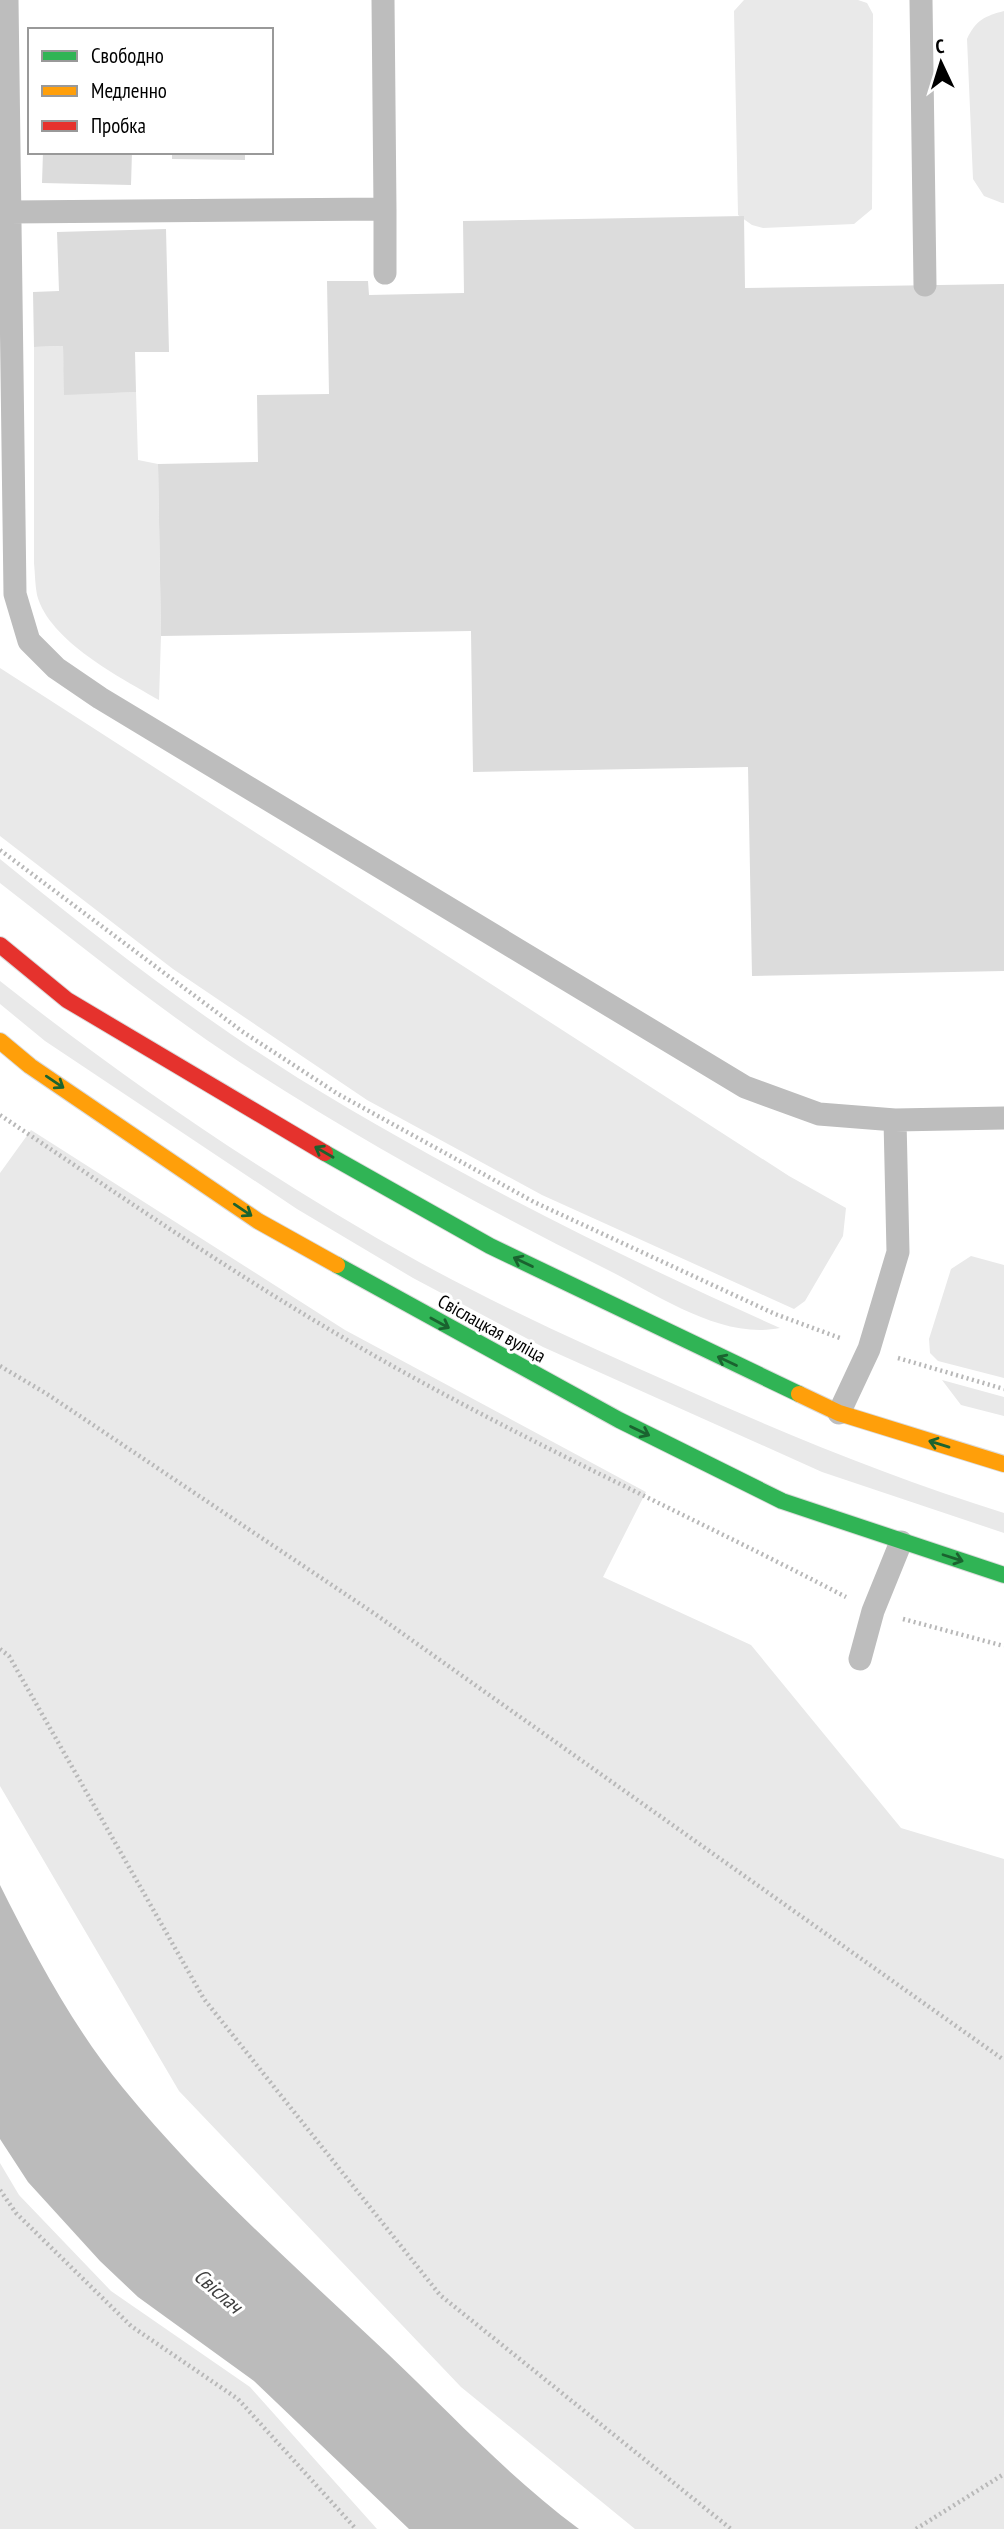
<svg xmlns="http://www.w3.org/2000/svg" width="1004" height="2529" font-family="'PT Sans Narrow',sans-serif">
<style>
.green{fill:#e9e9e9}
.water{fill:#bbb}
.building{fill:#dcdcdc}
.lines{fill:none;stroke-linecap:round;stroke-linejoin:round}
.fast-casing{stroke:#dbdbdb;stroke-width:18}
.slow-casing{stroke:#dbdbdb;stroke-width:18}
.jam-casing{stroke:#dbdbdb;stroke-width:18}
.path{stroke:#b8b8b8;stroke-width:4.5;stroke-dasharray:2 3.5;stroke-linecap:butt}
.lane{stroke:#bdbdbd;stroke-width:23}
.fast{stroke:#30b455;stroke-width:16}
.slow{stroke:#ff9f0a;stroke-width:16}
.jam{stroke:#e5322d;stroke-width:16}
.oneway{stroke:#1a632f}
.labels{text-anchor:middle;stroke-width:6;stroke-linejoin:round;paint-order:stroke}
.street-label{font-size:19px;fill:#000;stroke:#fff}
.water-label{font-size:21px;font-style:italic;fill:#3f3f3f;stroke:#fff}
</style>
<rect width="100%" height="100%" fill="#fff"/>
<!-- green -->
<path class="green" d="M744 0H858L867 3 873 14 872 209 854 224 763 228 752 225 738 215 734 11Z
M1004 11V203H1002L984 196 973 179 967 39C976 20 985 16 1004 11Z
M63 346 65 394 136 392 138 460 158 464 161 636 159 700C121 678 49 641 37 595 35 585 35 573 34 563V347Z
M0 668 789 1176 846 1208 843 1236 805 1301 794 1309 542 1195 367 1100 173 969 0 836Z
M0 859C95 936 194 1013 298 1078 453 1173 614 1254 780 1328 720 1340 657 1294 604 1268 480 1206 358 1139 241 1063 157 1008 79 944 0 883Z
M0 981C130 1084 274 1181 419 1262 503 1308 590 1347 678 1386 785 1434 892 1478 1004 1513V1533L822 1472 543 1347 413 1278 297 1209 45 1041 0 1004Z
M31 1130 345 1330 646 1492 603 1577 751 1645 901 1828 1004 1859V2529H635L461 2387 179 2091 0 1786V1173Z
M971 1256 1004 1265V1378L938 1361 930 1353 929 1339 951 1269Z
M942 1380 1004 1397V1416L961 1405Z
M0 2163 19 2195 111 2291 250 2387 377 2529H0Z"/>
<!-- water -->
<path class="water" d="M0 1885C35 1955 73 2027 123 2088 203 2186 297 2268 388 2354 451 2414 509 2477 579 2529H409L254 2381 138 2297 100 2261 28 2182 0 2139Z"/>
<!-- building -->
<path class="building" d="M43 152H132L131 185 42 183Z
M172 152H245V160L172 159Z
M744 216 745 288 1004 284V971L752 976 748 767 473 772 471 631 161 636 158 464 258 462 257 395 329 394 327 281H368L369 295 464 293 463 221Z
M166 229 169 352H135L136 392 64 395 63 346 34 347 33 292 59 291 57 232Z"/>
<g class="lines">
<defs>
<path id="fast" d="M325 1153 490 1246 799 1394
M337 1265 619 1420 782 1501 1004 1575"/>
<path id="slow" d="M0 1041 30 1066 258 1221 337 1265
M799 1394 839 1413 1004 1464"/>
<path id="jam" d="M0 945 67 1000 325 1153"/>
</defs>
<!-- fast casing -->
<use href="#fast" class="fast-casing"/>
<!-- slow casing -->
<use href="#slow" class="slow-casing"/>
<!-- jam casing -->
<use href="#jam" class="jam-casing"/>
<!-- path -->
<path class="path" d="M0 850 243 1032 338 1094 534 1202 775 1314 840 1338
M0 1115C119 1195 236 1276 361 1348 518 1439 685 1513 846 1597
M898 1358 1004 1389
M0 1366 47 1394 375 1614 1004 2060
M903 1619 1004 1646
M0 1649 9 1656 204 1999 440 2295 731 2529
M0 2190 16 2213 131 2326 238 2399 356 2529
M916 2529 1004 2474"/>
<!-- lane -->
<path class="lane" d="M7 0 15 594 29 641 56 668 100 698 745 1087 819 1114 895 1120 1004 1118
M921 0 925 285
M385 209V273
M10 212 385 209 383 0
M839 1413 869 1349 898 1252 895 1120
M860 1659 873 1611 901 1542"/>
<!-- fast -->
<use href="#fast" class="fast"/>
<!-- slow -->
<use href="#slow" class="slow"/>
<!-- jam -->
<use href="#jam" class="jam"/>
</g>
<!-- one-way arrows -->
<defs><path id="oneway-shaft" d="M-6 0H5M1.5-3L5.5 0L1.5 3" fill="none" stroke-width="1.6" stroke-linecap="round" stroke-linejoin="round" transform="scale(1.75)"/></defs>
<g class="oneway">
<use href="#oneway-shaft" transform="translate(55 1082) rotate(34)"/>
<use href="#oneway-shaft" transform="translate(324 1152) rotate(-150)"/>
<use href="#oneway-shaft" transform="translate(243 1210) rotate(34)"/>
<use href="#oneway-shaft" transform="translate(523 1262) rotate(-154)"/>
<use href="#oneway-shaft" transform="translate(440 1323) rotate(29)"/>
<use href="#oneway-shaft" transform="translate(727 1361) rotate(-155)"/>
<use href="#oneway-shaft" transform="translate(640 1431) rotate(26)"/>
<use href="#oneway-shaft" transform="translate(939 1444) rotate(-163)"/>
<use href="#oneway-shaft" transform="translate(953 1558) rotate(18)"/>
</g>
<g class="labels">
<!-- street labels -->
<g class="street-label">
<text transform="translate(492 1328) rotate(29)" y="7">Свіслацкая вуліца</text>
</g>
<!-- water labels -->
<g class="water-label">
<text transform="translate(218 2291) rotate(41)" y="7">Свіслач</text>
</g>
</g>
<!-- legend -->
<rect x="28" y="28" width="245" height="126" fill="#ffffff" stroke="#999999" stroke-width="2"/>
<rect x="42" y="51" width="35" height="10" fill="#30b455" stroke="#999999" stroke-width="2"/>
<text x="91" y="63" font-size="21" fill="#000000">Свободно</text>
<rect x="42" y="86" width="35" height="10" fill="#ff9f0a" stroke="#999999" stroke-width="2"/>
<text x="91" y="98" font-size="21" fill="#000000">Медленно</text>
<rect x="42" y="121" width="35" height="10" fill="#e5322d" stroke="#999999" stroke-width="2"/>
<text x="91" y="133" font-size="21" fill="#000000">Пробка</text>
<!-- north arrow -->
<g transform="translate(941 63) rotate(356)" stroke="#ffffff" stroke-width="5" paint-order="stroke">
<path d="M0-5L12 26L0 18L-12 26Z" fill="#000000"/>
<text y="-10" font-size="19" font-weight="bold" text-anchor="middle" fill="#000000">С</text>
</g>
</svg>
